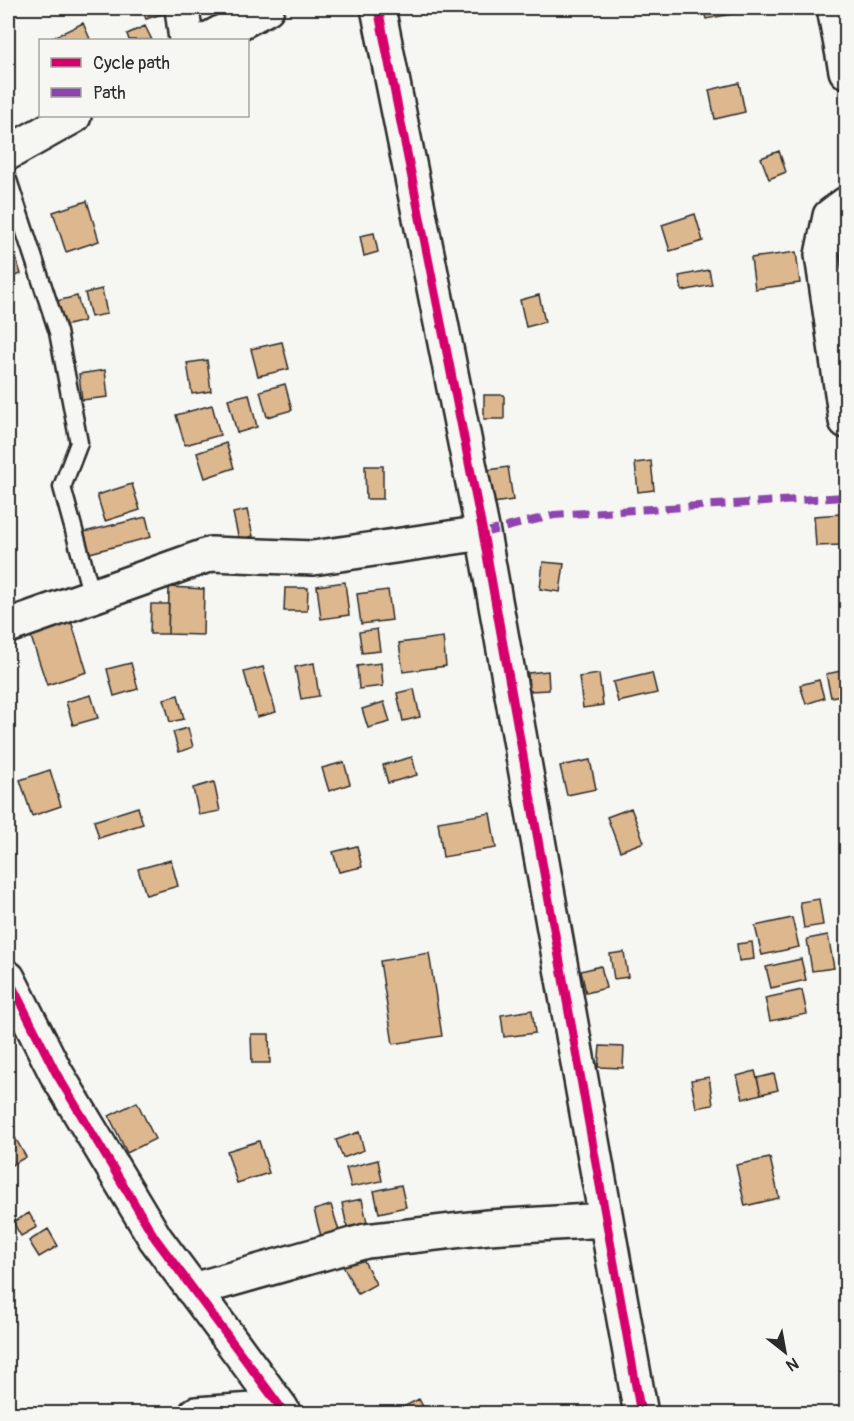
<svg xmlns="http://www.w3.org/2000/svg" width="854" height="1421" font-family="Pangolin,sans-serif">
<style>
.building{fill:#ddb78e;stroke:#2b2b2b;stroke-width:1.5}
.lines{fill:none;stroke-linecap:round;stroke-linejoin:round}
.service-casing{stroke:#2b2b2b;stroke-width:21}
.minor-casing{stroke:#2b2b2b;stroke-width:38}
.service{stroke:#f6f6f2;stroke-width:16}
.minor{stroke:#f6f6f2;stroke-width:33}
.quiet{stroke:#8e44ad;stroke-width:8;stroke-dasharray:15 8;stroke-linecap:butt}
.cycleway-casing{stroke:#f6f6f2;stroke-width:13}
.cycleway{stroke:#d6006c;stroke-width:9}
</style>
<rect width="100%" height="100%" fill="#f6f6f2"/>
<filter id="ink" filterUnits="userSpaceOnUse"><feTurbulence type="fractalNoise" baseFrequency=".0167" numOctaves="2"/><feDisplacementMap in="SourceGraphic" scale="12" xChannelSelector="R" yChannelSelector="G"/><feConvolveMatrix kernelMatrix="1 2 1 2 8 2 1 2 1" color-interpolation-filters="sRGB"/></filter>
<g filter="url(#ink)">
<!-- building -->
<path class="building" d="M142 8H173L174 10 146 19Z
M703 8H748V11L706 19Z
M83 23 90 39 87 40H53L52 38Z
M145 26 152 40H129L127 34Z
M739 83 745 112 715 119 709 90Z
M779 151 786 172 769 179 761 158Z
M87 201 99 241 66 252 53 212Z
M695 214 703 241 670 251 662 225Z
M374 233 378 252 364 256 360 236Z
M10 239 21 274 8 278V240Z
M796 252 800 283 755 289 751 258Z
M709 270 712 285 682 291 679 276Z
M102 289 107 314 91 317 85 293Z
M539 295 545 322 526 327 520 300Z
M77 296 84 321 64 326 57 301Z
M282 342 289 369 258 376 251 349Z
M207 360 211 391 192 394 187 363Z
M105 370 108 397 82 400 79 374Z
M285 384 292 410 267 417 260 391Z
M249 394 257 427 237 433 228 399Z
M484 395H504V419H484Z
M212 405 220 435 185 445 176 415Z
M226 443 234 468 205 478 197 453Z
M651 461 654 490 638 492 635 463Z
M365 466H383V499H366Z
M508 467 513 500 493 503 488 470Z
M132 484 140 510 105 521 97 495Z
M247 510 253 536 239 540 233 513Z
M841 514 842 545 816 546 814 516Z
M146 517 151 537 86 554 80 533Z
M543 562 564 564 560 592 540 589Z
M345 582 349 615 321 619 317 586Z
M169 587 204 589 203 635 168 634Z
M285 588H308L307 611H284Z
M388 590 392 620 361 624 357 594Z
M151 604H169L168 634H150Z
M71 621 87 672 47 685 30 634Z
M377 629 380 651 362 653 359 632Z
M443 637 446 666 403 672 399 643Z
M131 663 138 689 114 696 107 669Z
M314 663 319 696 301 699 295 667Z
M381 663 383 686 359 689 357 666Z
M263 667 276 712 257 717 244 672Z
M846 670V694L831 697 826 674Z
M548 671 549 690 529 691 528 673Z
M652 673 657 693 618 702 613 682Z
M599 674 603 705 583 708 579 677Z
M819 680 824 698 806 704 800 685Z
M414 689 420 717 403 721 397 693Z
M91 695 98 718 73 725 66 702Z
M178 695 184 719 170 722 164 699Z
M384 702 390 722 368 728 362 709Z
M188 728 193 747 179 752 173 732Z
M412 757 417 775 388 783 383 765Z
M590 760 596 789 567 795 560 766Z
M344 762 350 784 329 791 322 768Z
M50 770 61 806 32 816 20 780Z
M214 782 220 811 199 815 193 788Z
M138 807 143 824 99 838 94 821Z
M631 808 644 842 620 851 607 817Z
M490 813 496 848 443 857 438 822Z
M357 846 362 867 339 872 333 852Z
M171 860 178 886 146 895 138 869Z
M819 899 823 925 804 928 800 902Z
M792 918 799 947 762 955 755 926Z
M828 935 834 968 812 971 807 939Z
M752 942 754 959 739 961 737 944Z
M624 952 628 977 614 979 610 954Z
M429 953 442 1036 393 1044 380 961Z
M801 959 806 980 771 988 766 967Z
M601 966 606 988 586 993 581 971Z
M802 990 807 1014 770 1021 765 998Z
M532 1010 535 1033 504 1037 501 1015Z
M251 1034H269L270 1063H252Z
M600 1046 624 1047 623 1068 598 1067Z
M755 1071 761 1094 743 1099 737 1076Z
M774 1074 778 1090 761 1094 757 1078Z
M709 1077 713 1105 696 1108 691 1080Z
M137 1102 155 1139 127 1153 109 1116Z
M9 1127 26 1157 8 1167V1128Z
M359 1132 364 1150 343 1158 336 1140Z
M259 1141 269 1173 237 1183 227 1151Z
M770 1158 779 1198 745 1206 736 1165Z
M378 1160 382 1181 351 1187 346 1168Z
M401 1185 406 1207 379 1213 374 1191Z
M362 1199 367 1223 347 1227 342 1203Z
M331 1205 340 1234 322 1240 314 1210Z
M29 1213 37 1227 21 1236 13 1222Z
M48 1229 58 1246 39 1257 29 1241Z
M361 1255 376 1284 358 1294 342 1264Z
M419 1399 427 1414H404L401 1408Z"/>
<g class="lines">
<defs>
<path id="service" d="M8 180 58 332 79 443 62 487 92 596"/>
<path id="minor" d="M182 8 186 40
M378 8 483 533 641 1414
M834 8 846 71
M207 40 267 8
M8 153 74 116
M846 204 830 216 822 255 846 421
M8 626 211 554 313 558 483 533
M8 978 56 1073 155 1238 281 1408
M193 1290 366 1241 488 1227 606 1220
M196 1414 281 1408 284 1414"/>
</defs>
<!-- service casing -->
<use href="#service" class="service-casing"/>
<!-- minor casing -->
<use href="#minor" class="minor-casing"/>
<!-- service -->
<use href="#service" class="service"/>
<!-- minor -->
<use href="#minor" class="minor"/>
<!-- quiet -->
<path class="quiet" d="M483 533 554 515 846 497"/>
<defs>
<path id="cycleway" d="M378 8 483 533 641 1414
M8 978 56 1073 155 1238 281 1408"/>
</defs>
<!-- cycleway casing -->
<use href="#cycleway" class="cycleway-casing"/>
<!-- cycleway -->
<use href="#cycleway" class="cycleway"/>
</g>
</g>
<!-- margin -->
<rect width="854" height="1421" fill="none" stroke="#f6f6f2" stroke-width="30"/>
<rect x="15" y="15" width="824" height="1391" fill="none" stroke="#2b2b2b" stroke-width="2" filter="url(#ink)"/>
<!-- legend -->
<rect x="39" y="39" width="210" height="78" fill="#f6f6f2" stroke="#a5a5a2" stroke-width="1.5"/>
<rect x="51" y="58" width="30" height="9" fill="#d6006c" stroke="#a5a5a2" stroke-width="1.5"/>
<text x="93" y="69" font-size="18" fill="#2b2b2b">Cycle path</text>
<rect x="51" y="88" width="30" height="9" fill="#8e44ad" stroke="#a5a5a2" stroke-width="1.5"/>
<text x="93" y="99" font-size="18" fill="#2b2b2b">Path</text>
<!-- north arrow -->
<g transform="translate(785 1352) rotate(149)" stroke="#f6f6f2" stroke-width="4.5" paint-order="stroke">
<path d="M0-4.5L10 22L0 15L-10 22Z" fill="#2b2b2b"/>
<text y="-9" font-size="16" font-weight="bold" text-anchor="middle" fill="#2b2b2b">N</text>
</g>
</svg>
